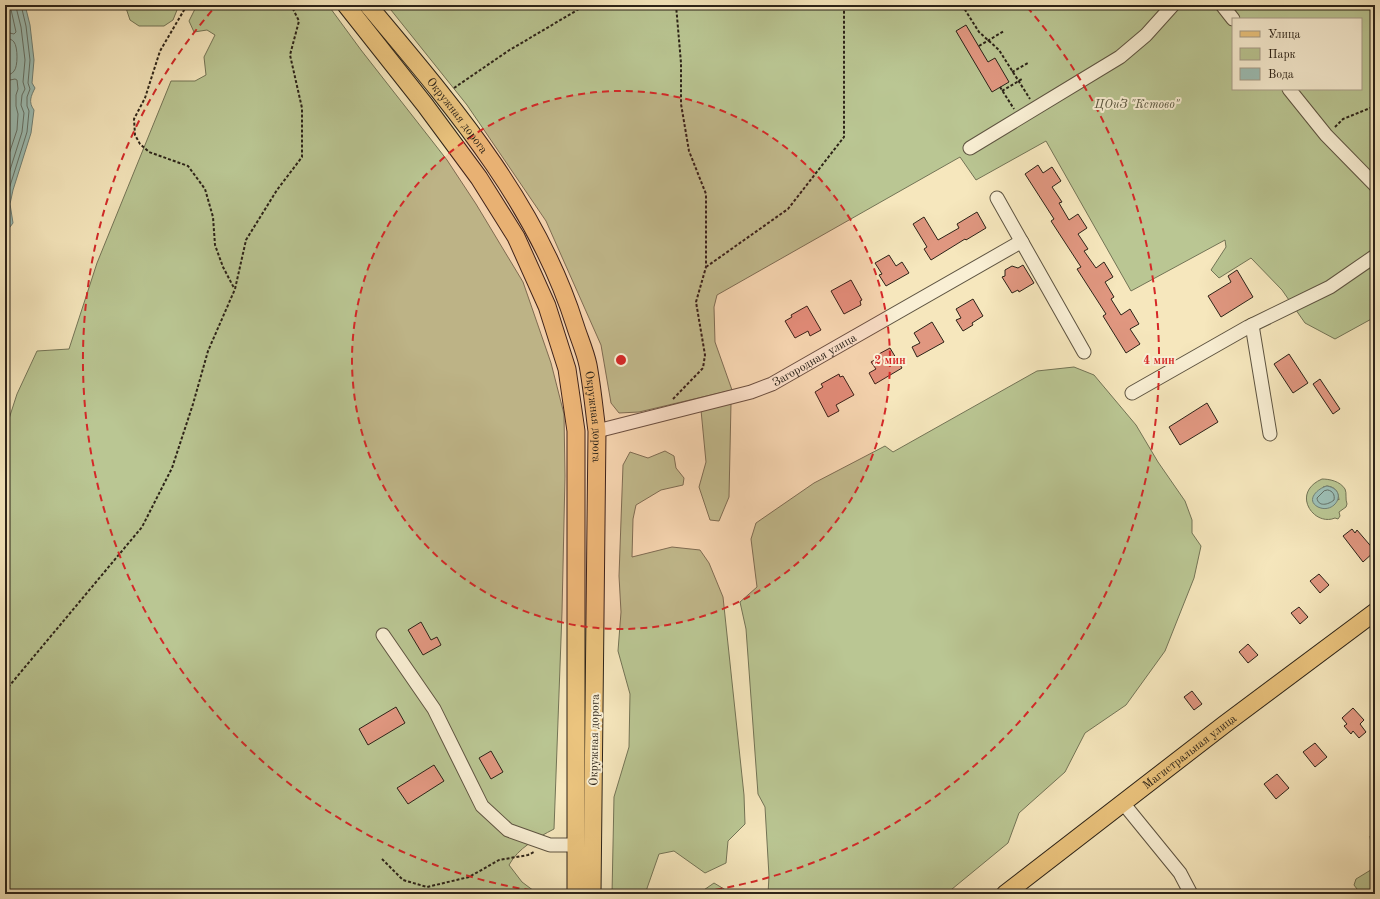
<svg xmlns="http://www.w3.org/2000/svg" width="1380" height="899" font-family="'Old Standard TT',serif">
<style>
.green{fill:#bac693;stroke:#737456;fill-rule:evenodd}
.water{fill:#9dbfb6;stroke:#708177}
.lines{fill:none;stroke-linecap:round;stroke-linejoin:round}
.shore{stroke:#647167;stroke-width:1}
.building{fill:#e09780;stroke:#2c2318}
.minor-casing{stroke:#5e5441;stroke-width:15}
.major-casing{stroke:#2c2318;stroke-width:19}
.path{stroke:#2c2318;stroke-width:2;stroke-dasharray:3 2;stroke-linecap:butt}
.minor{stroke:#f9efd4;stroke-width:13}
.major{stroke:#ebc47e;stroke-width:17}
.ring{fill:none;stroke:#d62828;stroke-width:2;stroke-dasharray:7 5}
.labels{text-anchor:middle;stroke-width:4;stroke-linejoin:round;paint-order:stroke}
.park-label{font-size:12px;font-style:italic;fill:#57543d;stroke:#f9efd4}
.street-label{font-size:12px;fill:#2c2318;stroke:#f9efd4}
.centre{fill:#d62828;stroke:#f9efd4;stroke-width:2}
.ring-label{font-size:12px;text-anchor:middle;font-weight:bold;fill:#d62828;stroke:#f9efd4;stroke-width:4;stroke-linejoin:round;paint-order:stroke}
</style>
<rect width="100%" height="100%" fill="#f6e7bd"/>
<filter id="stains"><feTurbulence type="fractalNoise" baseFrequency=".005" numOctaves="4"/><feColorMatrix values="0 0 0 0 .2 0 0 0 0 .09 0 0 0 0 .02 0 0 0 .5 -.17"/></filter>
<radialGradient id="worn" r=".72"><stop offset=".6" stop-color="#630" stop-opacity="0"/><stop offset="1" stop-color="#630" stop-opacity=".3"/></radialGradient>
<!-- green -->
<path class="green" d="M125 5H179L173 20 164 26H139L130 20Z
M197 5H328L361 50 447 160 476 204 523 282 551 363 564 414 565 476 562 612 554 829C537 838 518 848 509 865L522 882 538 894H5V431L17 394 37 351 69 349 97 263 171 81H195L206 75 204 57 215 35 207 30 194 32 189 21Z
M387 5H1375V317L1335 339 1305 323 1282 290 1251 258 1219 278 1211 270 1226 247 1225 240 1131 291 1046 141 976 180 960 157 717 295 714 307 715 342 732 390 639 412 619 413 611 403 601 345 546 221 467 105ZM1233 19H1361V89H1233Z
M5 32 7 52 5 117Z
M1074 367 1094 375 1136 425 1158 462 1185 501 1192 520V533L1201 546 1194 578 1165 651 1126 705 1085 733 1065 772 1019 813 1008 843 946 894H768L769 876 765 807 758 794 746 629 740 602 757 587 751 539 756 523 814 483 885 446 893 452 1037 371Z
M731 403 729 497 719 521 710 520 699 487 706 462 701 410Z
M665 451 674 456 676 468 684 478 683 485 661 490 636 505 633 519 632 557 672 547 700 550 709 563 723 597 744 795 745 824 728 841 726 863 705 873 674 851 659 854 645 894H612L614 797 629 747 630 694 618 651 621 612 619 576 623 465 630 452 648 458Z
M1322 479C1329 479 1340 481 1345 489 1347 493 1345 499 1347 504L1346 507 1339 512 1340 516 1338 519 1335 518C1314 527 1290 493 1322 479ZM1327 486C1336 487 1338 492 1339 500L1323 487Z
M1375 832V894L1360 893 1354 885 1356 879 1374 868 1370 836Z
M714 883 729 892 728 894H698Z"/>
<!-- water -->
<path class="water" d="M5 5H25L30 25 34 60 32 83 35 88C31 96 28 102 34 110L31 133 13 190 10 204 13 223 7 231 5 238V117L7 52 5 32Z
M1327 486C1349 490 1335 515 1318 507 1305 500 1318 488 1327 486Z"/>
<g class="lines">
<!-- shore -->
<path class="shore" d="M5 32 14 34 16 32 10 5
M5 38C9 39 12 39 14 42 18 47 18 67 14 71 12 74 9 75 5 75
M5 81 15 79 17 80 18 89 16 95V106L18 114 17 130 5 166
M5 186 22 132 24 113 21 105 22 95 25 89 23 82 25 60 21 27 17 11 16 5
M5 226 8 221 6 204 9 189 27 132 29 111 27 106V97L30 89 28 83 30 60 26 26 21 5
M1328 490C1333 491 1335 495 1334 500 1328 505 1318 507 1317 498L1324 491Z"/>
</g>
<!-- building -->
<path class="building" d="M966 25 988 62 995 58 1009 82 992 92 956 31Z
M1038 165 1043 173 1052 167 1061 181 1052 187 1062 202 1059 203 1069 220 1078 214 1087 228 1078 234 1088 249 1084 251 1096 268 1104 262 1113 277 1105 282 1114 297 1111 299 1121 315 1130 309 1139 324 1130 329 1140 344 1126 353 1103 316 1106 314 1077 269 1081 267 1051 221 1054 219 1025 174Z
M977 212 986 228 966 240 965 239 931 260 924 249 927 247 913 224 924 217 938 240 959 228 957 224Z
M889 255 896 266 902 262 909 273 886 286 879 275 882 274 875 263Z
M1023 265 1034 283 1019 292 1018 290 1012 293 1002 277 1005 276V270L1012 266 1018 268Z
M1237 270 1253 297 1221 317 1208 296 1231 282 1228 276Z
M851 280 862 300 860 301 861 305 844 314 831 291Z
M973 299 983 316 972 323 973 325 963 331 956 320 961 318 956 309Z
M807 306 821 330 810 336 808 331 795 338 785 321 792 317 791 315Z
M932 322 944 342 917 357 912 347 920 343 914 333Z
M890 348 902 368 875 384 869 373 876 369 871 362 878 358 877 355Z
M1289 354 1308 383 1293 393 1274 364Z
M839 374 840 377 843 376 854 395 836 405 839 411 828 417 815 392 823 387 821 384Z
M1320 379 1340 409 1333 414 1313 384Z
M1207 403 1218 422 1180 445 1169 427Z
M1352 529 1355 533 1357 530 1375 551 1363 562 1343 536Z
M1319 574 1329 585 1320 593 1310 581Z
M1299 607 1308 617 1300 624 1291 613Z
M421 622 431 640 437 637 441 645 423 655 408 630Z
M1248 644 1258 655 1248 663 1239 652Z
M1192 691 1202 704 1194 710 1184 697Z
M396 707 405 723 368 745 359 729Z
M1353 708 1364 720 1360 724 1366 732 1359 738 1353 731 1351 734 1344 726 1347 724 1342 718Z
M1315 743 1327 757 1315 767 1303 752Z
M491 751 503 772 491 779 479 758Z
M434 765 444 781 408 804 397 788Z
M1277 774 1289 788 1276 799 1264 784Z"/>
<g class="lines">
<defs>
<g id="minor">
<path d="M1222 5 1233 19"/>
<path d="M1289 89 1326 135 1375 185"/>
<path d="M970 148 1120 57 1146 35 1173 5"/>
<path d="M997 198 1084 352"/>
<path d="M1252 325 1270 434"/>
<path d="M1132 393 1248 327 1330 287 1375 256"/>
<path id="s1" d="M597 431 751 392 772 384 1017 244 1022 242"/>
<path d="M383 635 434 709 482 806 508 830 550 845H576"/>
<path d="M1123 803 1180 873 1191 894"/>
</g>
<g id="major">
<path d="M346 5 425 105 479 178 516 237 547 306 567 369 576 431V894"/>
<path id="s2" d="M368 5C449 102 536 201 575 325 579 338 585 351 588 365 592 386 594 409 597 431L592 894"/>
<path id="s3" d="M1005 894 1225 724 1375 612"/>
</g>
</defs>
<!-- minor casing -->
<use href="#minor" class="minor-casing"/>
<!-- major casing -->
<use href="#major" class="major-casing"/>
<!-- path -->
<path class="path" d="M187 5 160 51 145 98 134 119 135 135 140 144 149 152 188 166 205 189 213 217 215 245 223 267 234 288
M962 5 979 32 999 50 1030 99
M979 46 1004 31
M1012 72 1028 63
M1000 87 1014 109
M454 88 508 51 579 9 583 5
M1002 91 1022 79
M1335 127 1343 119 1375 106
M706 267 788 209 844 137V5
M673 399 703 368 705 355 696 302 706 267V194L689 151 681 104V63L676 5
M5 691 142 527 172 468 193 404 208 351 235 289 246 240 277 190 302 157V108L290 55 299 21 291 5
M382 859 403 880 427 887 469 877 499 860 528 855 534 852"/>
<!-- minor -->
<use href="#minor" class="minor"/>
<!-- major -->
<use href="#major" class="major"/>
</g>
<!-- distance rings -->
<circle cx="621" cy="360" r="269" fill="#d62828" fill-opacity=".12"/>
<g class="ring">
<circle cx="621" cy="360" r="269"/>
<path d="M555 894A538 538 0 0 1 215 7M1027 7A538 538 0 0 1 687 894"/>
</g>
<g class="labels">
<!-- park labels -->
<g class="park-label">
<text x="1137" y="108">ЦОиЗ "Кстово"</text>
</g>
<!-- street labels -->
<g class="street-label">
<text dy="4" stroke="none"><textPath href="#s2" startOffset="142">Окружная дорога</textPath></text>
<text dy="4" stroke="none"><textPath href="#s1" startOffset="230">Загородная улица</textPath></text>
<text dy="4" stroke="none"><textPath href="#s2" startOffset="478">Окружная дорога</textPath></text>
<text transform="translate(594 740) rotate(-89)" y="4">Окружная дорога</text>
<text dy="4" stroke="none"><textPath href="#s3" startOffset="233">Магистральная улица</textPath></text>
</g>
</g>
<circle cx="621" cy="360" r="6" class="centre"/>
<g class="ring-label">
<text x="890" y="364">2 мин</text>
<text x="1159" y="364">4 мин</text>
</g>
<!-- margin -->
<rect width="1380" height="899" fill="none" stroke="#f6e7bd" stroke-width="20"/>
<rect x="6" y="6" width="1368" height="887" fill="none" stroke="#2c2318" stroke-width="2"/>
<rect x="10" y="10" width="1360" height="879" fill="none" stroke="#2c2318"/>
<!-- legend -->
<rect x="1232" y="18" width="130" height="72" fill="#f9efd4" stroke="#a79d89"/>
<rect x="1240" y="31" width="20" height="6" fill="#ebc47e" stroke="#a79d89"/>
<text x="1268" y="38" font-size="12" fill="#2c2318">Улица</text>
<rect x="1240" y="48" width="20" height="12" fill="#bac693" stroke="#a79d89"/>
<text x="1268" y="58" font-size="12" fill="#2c2318">Парк</text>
<rect x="1240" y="68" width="20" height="12" fill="#9dbfb6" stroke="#a79d89"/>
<text x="1268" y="78" font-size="12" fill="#2c2318">Вода</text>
<rect width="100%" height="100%" filter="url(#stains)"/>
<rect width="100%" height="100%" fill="url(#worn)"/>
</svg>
